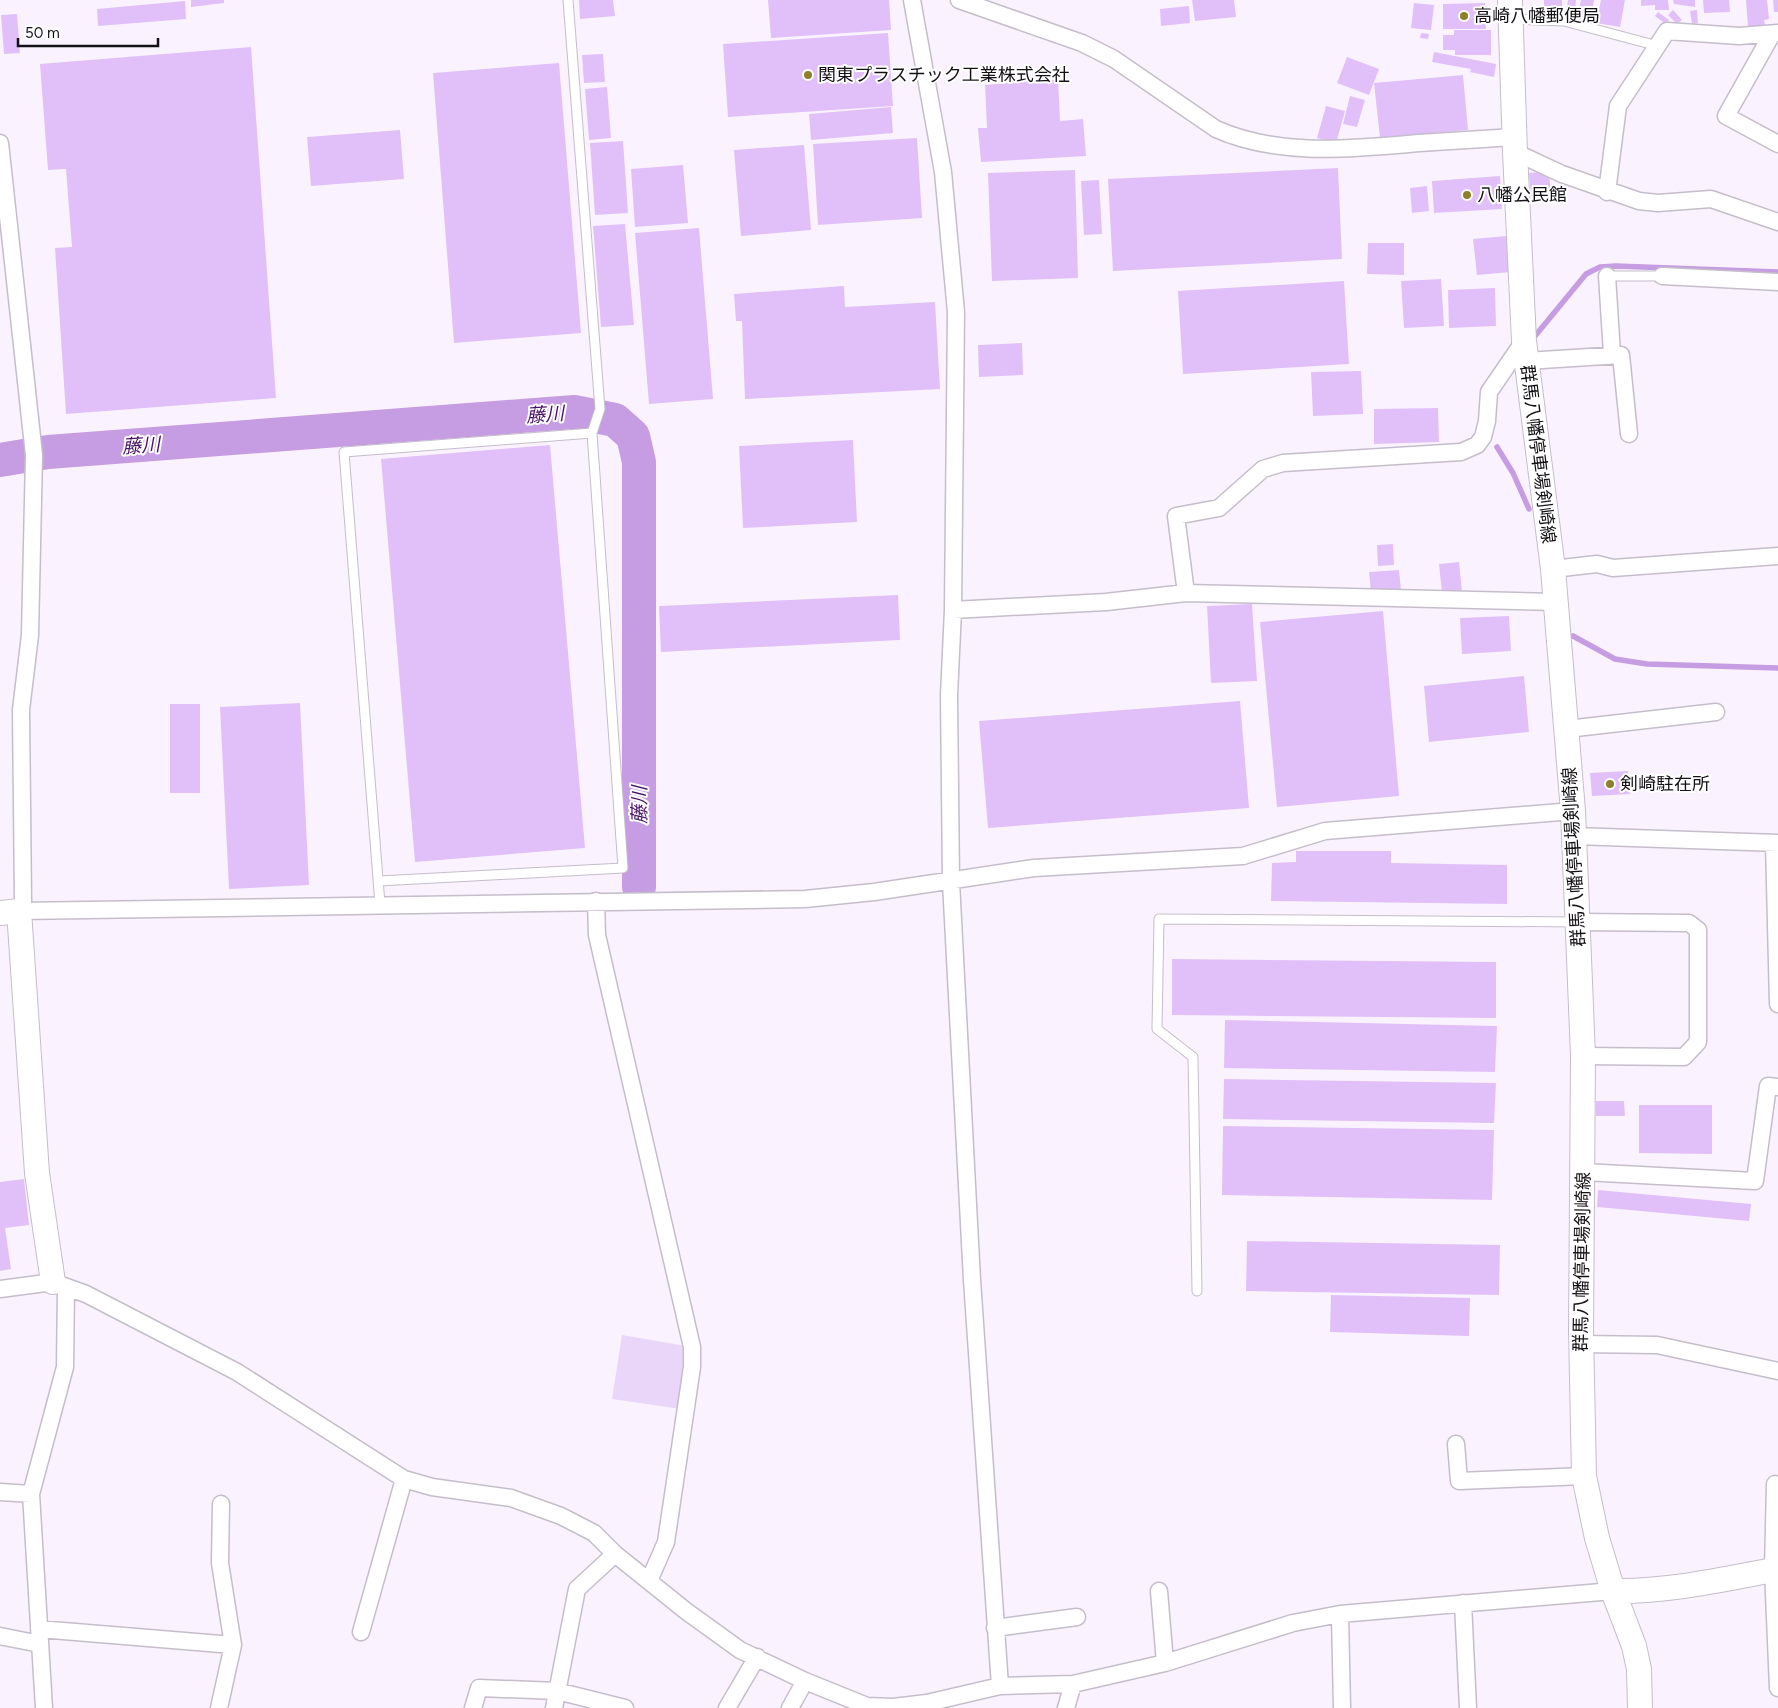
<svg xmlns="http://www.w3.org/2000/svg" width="1778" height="1708" font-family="Figtree,'Noto Sans JP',sans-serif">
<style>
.green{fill:#e9d6f8}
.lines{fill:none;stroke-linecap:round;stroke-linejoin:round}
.stream{stroke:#c69ce2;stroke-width:5.5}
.river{stroke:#c69ce2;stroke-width:34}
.building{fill:#e1c0f9}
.lane-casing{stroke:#c5bdcb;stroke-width:11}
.street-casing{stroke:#c5bdcb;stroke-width:19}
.secondary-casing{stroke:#c5bdcb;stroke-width:26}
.lane{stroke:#fff;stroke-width:9}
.street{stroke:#fff;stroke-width:16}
.secondary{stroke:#fff;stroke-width:24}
.poi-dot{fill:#8d8027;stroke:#fff;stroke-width:2}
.labels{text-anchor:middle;stroke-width:4;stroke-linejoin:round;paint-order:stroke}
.poi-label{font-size:18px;fill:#141116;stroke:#fff;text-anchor:start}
.street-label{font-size:18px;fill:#141116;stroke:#fff}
.water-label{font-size:19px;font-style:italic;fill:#471063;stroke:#fff}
</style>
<rect width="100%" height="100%" fill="#faf3ff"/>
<!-- green -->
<path class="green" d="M622 1335 686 1346 681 1409 612 1399Z"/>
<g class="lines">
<!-- stream -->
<path class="stream" d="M1535 336 1586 274 1600 267 1616 266 1778 272
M1497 447 1513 473 1529 509
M1573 636 1615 659 1647 664 1778 668"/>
<!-- river -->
<path class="river" d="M0 460 48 452 574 412 615 420 633 436 639 462V887"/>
</g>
<!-- building -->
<path class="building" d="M191 0H224V3L191 7Z
M579 0H613L615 16 580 19Z
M768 0H889L891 30 771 38Z
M1192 0H1234L1236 17 1195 21Z
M1544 0H1562V12L1544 11Z
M1568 0H1576L1575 13 1566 12Z
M1581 0H1594L1590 22 1577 19Z
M1601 0H1625L1620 27 1596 23Z
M1641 0H1668L1669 10H1655V5L1641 6Z
M1673 0H1695V7L1674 4Z
M1703 0H1729L1730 12 1704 13Z
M1746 0H1767L1769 19 1764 20 1765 25 1748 27Z
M1773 0H1778V12H1774Z
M185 1 186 19 98 26 97 9Z
M1414 3 1434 5 1431 30 1411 28Z
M1485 3 1486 29H1443V4Z
M1189 6 1190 23 1161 26 1160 9Z
M1673 10 1682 20 1677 24 1668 15Z
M1697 10 1698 23 1692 24 1690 11Z
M1658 12 1669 20 1666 24 1655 16Z
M17 14 20 53 4 54 1 15Z
M1454 30H1491V55H1455V50H1443V35H1454Z
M888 33 893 106 728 117 723 44Z
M1421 33 1429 34 1428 39 1420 38Z
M251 47 276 398 66 414 55 248 72 247 66 169 48 170 40 64Z
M1434 52 1496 64 1494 77 1470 72 1471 69 1432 62Z
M603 54 605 82 584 83 582 55Z
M1347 57 1379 69 1369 95 1337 83Z
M559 63 581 333 454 343 433 73Z
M1463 75 1468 130 1380 138 1374 83Z
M1058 79 1060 121 1083 119 1086 156 981 162 978 128H987L985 85Z
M607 87 611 138 589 140 585 89Z
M1350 96 1365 100 1357 127 1343 124Z
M1326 106 1345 111 1336 143 1317 138Z
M891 107 893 133 811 140 809 114Z
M400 130 404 179 311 186 307 137Z
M917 138 922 218 818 225 813 144Z
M623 141 628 213 595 215 590 143Z
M804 145 811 230 741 236 734 150Z
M683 165 688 223 635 227 631 169Z
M1338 168 1342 259 1113 271 1108 179Z
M1075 170 1078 278 992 281 988 173Z
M1549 171 1551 195 1531 196 1529 173Z
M1500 176 1502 209 1434 213 1432 181Z
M1099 180 1102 234 1084 235 1081 181Z
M1427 186 1429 211 1412 213 1410 188Z
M625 224 634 325 601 327 593 226Z
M699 228 713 399 649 404 635 233Z
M1507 236 1510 272 1477 275 1473 239Z
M1368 243H1404V275L1367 274Z
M1441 279 1444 326 1404 328 1401 281Z
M1344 281 1349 364 1183 374 1178 291Z
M844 286 845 307 935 302 940 389 745 399 742 321H736L734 294Z
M1495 288 1496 326 1449 328 1448 290Z
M1022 343 1023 375 979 377 978 345Z
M1361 371 1363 414 1313 416 1311 372Z
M1438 408 1439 442 1374 444V409Z
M853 440 857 522 743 528 739 446Z
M550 445 585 848 415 862 381 459Z
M1393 544 1394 565 1378 566 1377 545Z
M1459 562 1462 591 1442 593 1439 564Z
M1399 570 1401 590 1371 592 1369 572Z
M898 595 900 640 661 652 659 606Z
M1252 604 1257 681 1211 683 1207 606Z
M1383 611 1399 796 1277 807 1260 622Z
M1509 616 1511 651 1462 654 1460 618Z
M1524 676 1529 732 1429 742 1424 686Z
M1240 701 1249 808 988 828 979 721Z
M300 703 309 885 229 889 220 707Z
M170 704H200V793H170Z
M1628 771 1630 794 1592 796 1590 773Z
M1296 851H1391V863L1507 865V904L1271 901 1272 863 1296 862Z
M1172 959 1496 962V1018L1172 1015Z
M1225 1020 1497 1026 1495 1072 1224 1068Z
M1224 1079 1496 1083 1494 1123 1223 1119Z
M1596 1101H1624L1625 1116H1596Z
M1639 1105H1712V1154L1639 1153Z
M1223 1126 1494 1130 1492 1200 1222 1195Z
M24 1179 29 1225 5 1228 11 1269 0 1271V1182Z
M1598 1190 1751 1204 1749 1221 1597 1207Z
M1247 1241 1500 1245 1499 1295 1246 1291Z
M1331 1295 1470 1298 1469 1336 1330 1332Z"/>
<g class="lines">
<defs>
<path id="lane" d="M1511 19 1564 21 1658 46
M1607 276H1662
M379 881 623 868 592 433 600 409 568 0
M380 904 344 452 592 433
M1197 1291 1193 1057 1157 1029 1159 919 1577 922"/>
<path id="street" d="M912 0 943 172 956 312 953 610 949 695 951 882 972 1280 1000 1686
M959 0 1082 43 1114 59 1216 129C1279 157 1352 149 1419 143 1451 141 1482 139 1514 137
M1772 34 1726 116 1778 144
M0 143 34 455 30 635 21 710 23 902 19 911 805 899 874 892 1034 868 1243 856 1325 831 1573 811
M1515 152 1562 174 1639 201 1658 203 1711 199 1778 222
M1607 192 1618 106 1667 31 1739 36 1778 33
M1607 276 1612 354
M1662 276 1778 282
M1526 361 1621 355 1629 434
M1553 569 1597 564 1613 568 1778 556
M1186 593 1176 516 1219 508 1263 469 1283 463 1461 452 1477 445 1483 437 1487 421 1489 392 1524 341
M953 610 1106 602 1186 593 1556 602
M1567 729 1716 712
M1574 836 1778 843
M1774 843 1778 1004
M596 901 597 935 692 1347V1367L666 1542 649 1581
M1577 922 1689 923 1698 930V1042L1684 1057 1583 1056
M1583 1172 1755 1181 1768 1086 1778 1087
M0 1289 53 1282 86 1294 237 1372 404 1479 432 1487 511 1498 561 1516 594 1533 615 1554 686 1611 740 1650 805 1681 867 1706 893 1707 927 1703 1000 1686 1073 1684 1165 1663 1293 1623 1340 1614 1613 1591
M1581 1344 1657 1345 1778 1371
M1456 1444 1459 1481 1584 1476
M1775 1484 1773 1570 1778 1688
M0 1492 31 1494
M1159 1591 1165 1663
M1463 1603 1468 1708
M1340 1614 1342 1708
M995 1628 1077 1617
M39 1629 233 1645
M361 1632 404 1479
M0 1636 40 1644
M44 1708 31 1494 65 1367 66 1288
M219 1708 233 1645 220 1563 221 1504
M473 1708 479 1688 557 1691 625 1708
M554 1708 577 1589 615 1554
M727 1708 757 1657
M790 1708 805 1681
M1066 1708 1073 1684"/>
<path id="secondary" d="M1510 0 1515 152 1524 341 1553 569 1573 811 1583 1056 1581 1330 1584 1476 1597 1538 1613 1591 1634 1646 1639 1669 1640 1708
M0 913 19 911 37 1173 53 1282
M1613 1591C1667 1592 1720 1580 1773 1570"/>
</defs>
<!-- lane casing -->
<use href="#lane" class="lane-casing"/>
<!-- street casing -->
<use href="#street" class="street-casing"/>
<!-- secondary casing -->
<use href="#secondary" class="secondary-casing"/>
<!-- lane -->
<use href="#lane" class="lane"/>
<!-- street -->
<use href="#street" class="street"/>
<!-- secondary -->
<use href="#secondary" class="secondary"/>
</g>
<!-- markers -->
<g class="poi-dot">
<circle cx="1464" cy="16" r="5"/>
<circle cx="808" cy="75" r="5"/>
<circle cx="1467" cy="195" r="5"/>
<circle cx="1610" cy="784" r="5"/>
</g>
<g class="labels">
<!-- poi labels -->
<g class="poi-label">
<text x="1474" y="22">高崎八幡郵便局</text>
<text x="818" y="81">関東プラスチック工業株式会社</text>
<text x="1477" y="201">八幡公民館</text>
<text x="1620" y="790">剣崎駐在所</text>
</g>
<!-- street labels -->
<g class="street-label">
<text transform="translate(1538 454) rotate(83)" y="6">群馬八幡停車場剣崎線</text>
<text transform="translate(1574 857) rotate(-93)" y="6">群馬八幡停車場剣崎線</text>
<text transform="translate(1582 1262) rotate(-89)" y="6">群馬八幡停車場剣崎線</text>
</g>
<!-- water labels -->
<g class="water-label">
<text transform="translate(545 414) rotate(-4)" y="7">藤川</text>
<text transform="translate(141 445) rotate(-4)" y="7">藤川</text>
<text transform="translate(639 805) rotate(-90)" y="7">藤川</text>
</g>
</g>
<!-- scale -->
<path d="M18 38v8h140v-8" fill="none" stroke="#141116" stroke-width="2.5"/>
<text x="25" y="38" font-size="15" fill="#141116" stroke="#ffffff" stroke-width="4" paint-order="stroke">50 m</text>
</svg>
